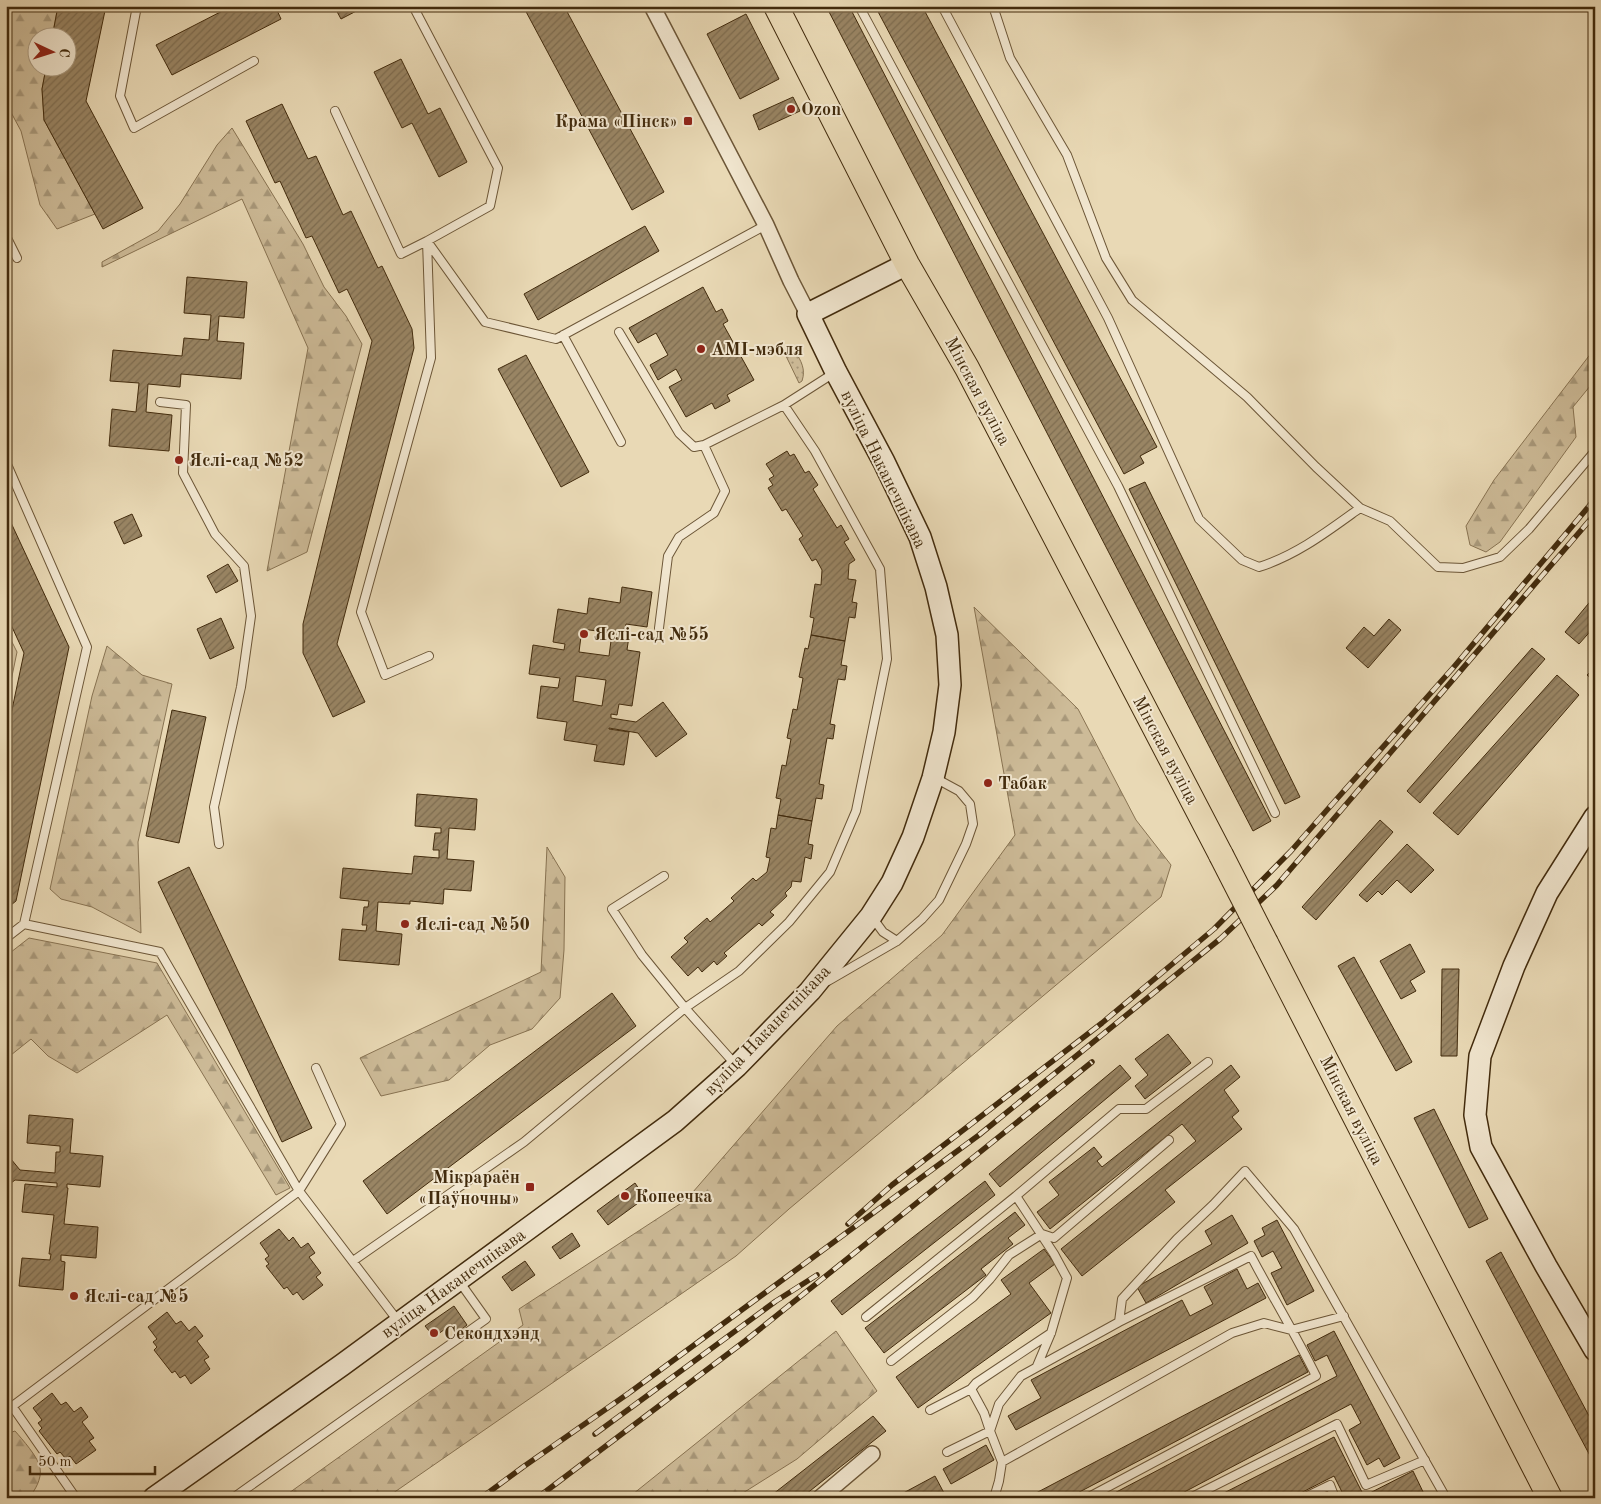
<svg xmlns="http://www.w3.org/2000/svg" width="1601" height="1504" font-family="'Old Standard TT',serif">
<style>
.grass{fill:url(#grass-dots);stroke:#887352}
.forest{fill:url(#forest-firs);stroke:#887352}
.building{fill:url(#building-hatch);stroke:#422b0d;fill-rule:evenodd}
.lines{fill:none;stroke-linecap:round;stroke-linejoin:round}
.lane-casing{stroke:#6c5637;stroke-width:10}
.street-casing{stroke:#6c5637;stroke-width:18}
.secondary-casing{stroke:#422b0d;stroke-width:24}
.primary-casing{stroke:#422b0d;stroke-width:26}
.lane{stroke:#f1e6cf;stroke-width:8}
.street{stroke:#f1e6cf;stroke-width:15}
.secondary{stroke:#f1e6cf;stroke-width:21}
.primary{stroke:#e9d9b5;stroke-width:24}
.rail-casing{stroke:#422b0d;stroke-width:5.5}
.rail{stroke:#f1e6cf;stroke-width:4;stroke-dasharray:11;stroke-linecap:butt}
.primary-bridge-casing{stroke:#422b0d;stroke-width:26;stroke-linecap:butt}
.primary-bridge{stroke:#e9d9b5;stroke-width:24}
.poi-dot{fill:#8f2418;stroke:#f1e6cf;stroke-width:2}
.labels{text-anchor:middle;stroke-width:4;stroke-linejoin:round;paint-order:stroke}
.poi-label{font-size:18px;font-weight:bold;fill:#422b0d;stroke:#f1e6cf;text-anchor:start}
.street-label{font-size:18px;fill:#422b0d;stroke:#f1e6cf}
</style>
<defs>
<pattern id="grass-dots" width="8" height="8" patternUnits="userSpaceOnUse" patternTransform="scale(1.25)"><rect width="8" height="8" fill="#cdbb98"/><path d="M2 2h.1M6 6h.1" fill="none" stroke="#a8987a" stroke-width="1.8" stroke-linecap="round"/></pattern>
<pattern id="forest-firs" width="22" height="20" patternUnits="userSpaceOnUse" patternTransform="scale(1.25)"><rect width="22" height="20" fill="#cdbb98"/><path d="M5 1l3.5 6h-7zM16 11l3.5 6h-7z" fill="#a8987a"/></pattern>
<pattern id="building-hatch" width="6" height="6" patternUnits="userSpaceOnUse" patternTransform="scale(1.25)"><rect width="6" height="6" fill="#998564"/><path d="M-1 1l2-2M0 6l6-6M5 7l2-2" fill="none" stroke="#7e6d51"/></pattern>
</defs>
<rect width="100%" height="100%" fill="#e9d9b5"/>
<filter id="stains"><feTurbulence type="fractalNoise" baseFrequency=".004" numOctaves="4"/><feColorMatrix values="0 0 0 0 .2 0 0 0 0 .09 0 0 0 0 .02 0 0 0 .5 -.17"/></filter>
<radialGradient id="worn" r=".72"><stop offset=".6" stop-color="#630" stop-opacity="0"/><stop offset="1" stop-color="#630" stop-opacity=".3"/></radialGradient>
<!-- grass -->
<path class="grass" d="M795 351C801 361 806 369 802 381L799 383 786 356Z"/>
<!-- forest -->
<path class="forest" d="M6 6H58L52 37 38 38V68H46L42 89 44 120 95 214 57 229 40 205 21 131 6 103Z
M232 128 303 244 324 287 346 316 362 344 307 552 267 571 308 348 242 199 102 267V262L158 231 180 204 217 145Z
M1595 348V380L1573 407 1576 437 1500 542 1486 552 1470 545 1466 526 1494 480Z
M974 607 1078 709 1136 820 1171 865 1161 897 789 1209 736 1256 386 1498H282L523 1325 519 1309 686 1200 837 1026 942 935 1015 835Z
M6 630 17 652 6 705Z
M107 646 142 675 172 684 138 842 141 933 92 907 61 899 50 889 92 696Z
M547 847 565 877 564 950 560 998 532 1029 490 1045 449 1080 381 1096 360 1058 541 972Z
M29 938 157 963 290 1188 276 1195 167 1015 77 1073 48 1056 31 1039 6 1059V956Z
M836 1331 877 1391 797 1459 735 1498H628Z
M15 1431C22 1439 39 1458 40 1468 42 1479 35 1490 29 1498H6V1434Z"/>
<!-- building -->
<path class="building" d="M58 6H106L86 101 143 208 103 229 44 120 42 89 46 68H68V38H52Z
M232 6H275L281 19 172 75 156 45Z
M334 6H366L341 19Z
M523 6H564L664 192 632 210Z
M826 6H849L1271 821 1253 831Z
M875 6H922L1157 447 1140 456 1144 463 1124 474Z
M746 14 779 79 740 99 707 34Z
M401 59 428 114 440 108 467 162 439 177 412 123 402 128 374 72Z
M793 97 800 111 759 130 753 115Z
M282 104 308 159 316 156 343 215 351 211 378 268 382 266 412 329 414 348 337 644 365 702 333 717 303 653V624L372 341 347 289 339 293 312 236 306 238 280 181 275 183 246 121Z
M645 226 659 251 538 320 524 294Z
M187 277 247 282 244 318 219 316 217 341 244 343 241 379 181 374 180 387 148 384 146 412 172 415 169 451 109 446 112 409 136 412 139 383 110 381 113 350 182 356 184 338 209 340 211 315 184 313Z
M703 287 716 312 722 309 728 321 723 324 754 380 727 395 730 401 715 409 712 403 686 417 669 387 682 380 676 369 658 380 650 365 668 355 656 333 638 343 629 328Z
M526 355 589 472 561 487 498 369Z
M787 451 790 456 794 454 805 473 809 471 818 485 813 489 837 528 841 525 849 539 844 542 855 560 849 564 848 579 856 580 852 602 857 603 855 618 849 617 845 641 811 635 814 618 810 617 815 584 821 585 822 570 816 559 812 561 799 539 803 536 786 509 782 511 768 488 773 485 769 479 774 476 766 464Z
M1145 482 1300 797 1285 804 1129 489Z
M6 512 69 647 16 901 6 909V738L24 653 6 614Z
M132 514 142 536 124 544 114 522Z
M228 564 238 581 216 593 207 576Z
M622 587 652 592 647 627 626 624 624 635 629 636 627 650 640 652 632 706 619 704 617 715 611 714V718L636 722 663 702 687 734 656 757 638 733 609 728V729L629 732 624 765 594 761 597 745 564 740 567 722 537 718 541 686 558 688 560 678 529 674 533 645 564 650 565 644 553 642 558 609 587 614 589 598 620 603ZM582 629 612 633 609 656 579 652ZM576 676 606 680 602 706 573 701Z
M1593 598 1595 599V626L1579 644 1565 632Z
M221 618 234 648 210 659 197 629Z
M1389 619 1401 630 1368 668 1346 648 1364 627 1374 636Z
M811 635 845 641 841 665 847 666 845 680 838 679 830 724 835 725 833 739 827 738 819 784 824 785 822 799 816 798 812 821 778 815 781 799 776 798 782 765 786 766 791 739 787 738 793 709 797 710 803 678 799 677 805 648 808 649Z
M1532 648 1545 659 1420 803 1407 791Z
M1595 667V682L1587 675Z
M1557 675 1579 695 1458 835 1433 813Z
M172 710 206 717 179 843 146 836Z
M417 794 477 799 475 830 449 828 447 859 474 861 471 891 444 889 443 904 410 901V904L378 902 376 931 402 934 399 965 339 960 342 929 366 931 367 925H362L364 907H368L369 901 340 898 343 868 412 874 414 856 439 858V850H433L435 833H441V828L415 826Z
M778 815 812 821 808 844 813 845 811 859 805 857 801 882 792 881 791 887 785 893 787 896 770 912 774 915 762 926 759 923 724 953 727 956 717 965 714 961 702 972 698 967 688 976 671 957 688 942 684 938 707 918 710 922 734 901 731 898 753 878 756 881 767 872 770 858 766 857 771 828 776 829Z
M1380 820 1393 832 1316 920 1302 907Z
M1407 844 1434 870 1411 893 1397 880 1382 895 1378 891 1367 902 1359 895Z
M189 867 312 1128 282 1142 158 882Z
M1410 944 1425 972 1410 981 1416 991 1401 999 1380 961Z
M1354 957 1412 1062 1396 1071 1338 966Z
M1442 969H1459L1457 1056H1441Z
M612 993 636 1026 387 1214 363 1181Z
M1168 1034 1191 1063 1145 1099 1135 1086 1148 1075 1135 1059Z
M1120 1065 1131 1078 1000 1187 989 1174Z
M1231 1065 1240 1077 1224 1090 1239 1111 1232 1117 1242 1129 1165 1190 1175 1202 1082 1276 1061 1249 1196 1141 1182 1124 1050 1229 1037 1212 1059 1195 1049 1182 1094 1147 1102 1157 1097 1161 1102 1167Z
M1434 1109 1488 1219 1469 1228 1414 1118Z
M29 1115 73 1119 70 1153 103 1156 100 1187 67 1184V1188H68L64 1224 98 1227 96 1258 61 1255V1261L65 1262 63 1290 19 1286 22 1258 50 1260 51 1254H49L54 1215 22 1212 25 1184 57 1187V1183L15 1180 6 1187V1153L20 1170 55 1173 56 1152H60V1146L27 1143Z
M985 1181 995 1195 842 1315 831 1301Z
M635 1183 645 1198 608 1225 597 1211Z
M1015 1212 1025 1225 1008 1238 1013 1244 981 1269 986 1275 884 1353 865 1328Z
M1232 1215 1248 1243 1146 1303 1137 1287 1212 1244 1205 1231Z
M1277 1220 1314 1291 1287 1305 1271 1273 1282 1268 1273 1251 1262 1257 1254 1241 1265 1235 1262 1228Z
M279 1229 289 1241 293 1237 301 1248 308 1243 315 1253 309 1257 321 1273 316 1277 323 1285 303 1300 297 1292 293 1295 287 1287 284 1289 266 1266 269 1264 265 1259 269 1256 260 1243Z
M572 1233 580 1246 560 1259 552 1247Z
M1044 1249 1055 1264 1029 1283 1051 1313 918 1408 896 1377 1011 1294 1001 1280Z
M1501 1252 1595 1427V1465L1486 1261Z
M525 1261 535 1275 512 1291 502 1277Z
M1237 1269 1247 1289 1258 1283 1266 1298 1016 1430 1008 1416 1041 1398 1031 1380 1182 1300 1190 1316 1213 1304 1204 1287Z
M454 1306 467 1325 458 1332 452 1324 434 1337 425 1326Z
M167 1312 176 1324 181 1321 189 1331 195 1326 203 1336 197 1341 209 1357 204 1360 210 1369 191 1384 185 1375 180 1378 175 1371 172 1373 154 1350 157 1347 153 1342 157 1339 148 1327Z
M1334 1331 1400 1458 1384 1467 1379 1458 1367 1465 1349 1430 1361 1423 1351 1404 1173 1498H1105L1337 1376 1327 1355 1315 1361 1307 1345Z
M1299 1355 1308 1372 1068 1498H1039L1036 1493Z
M52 1393 61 1405 66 1402 74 1412 81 1407 88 1417 82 1422 94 1438 89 1441 96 1450 76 1464 70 1456 66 1459 60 1452 57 1454 39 1431 42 1428 38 1423 42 1420 33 1408Z
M873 1416 886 1431 801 1498H768Z
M1334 1437 1364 1496 1413 1471 1426 1498H1345L1334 1476 1291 1498H1214Z
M986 1445 994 1460 951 1484 943 1469Z
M935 1476 944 1493 936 1498H894Z"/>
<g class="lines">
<defs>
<path id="lane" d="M137 6 120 96 134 128 254 61
M413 6 498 168 490 206 427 241 485 322 556 339 766 225
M859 6 1118 486 1275 813
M942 6 1108 318 1199 519 1242 560 1259 567C1297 555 1328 531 1360 508
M993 6 1010 58 1067 155 1106 258 1132 300 1247 397 1316 467 1360 508 1390 521 1438 567 1463 568 1500 557 1529 529 1595 451
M335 111 401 254 427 241 431 358 361 612 385 675 429 656
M6 236 17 258
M619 332 679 433 694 447 704 445
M563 335 621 442
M160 402 186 405 183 473 215 534 244 566 251 616 241 687 214 807 219 844
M6 462 87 647 24 924 6 938
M659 628 668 556 679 537 714 513 725 491 704 445 784 405 834 373
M664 876 612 909 642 955 685 1008 735 1064
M872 917 883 932 897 941
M24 924 160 952 299 1191 398 1321
M828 981 897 941 922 919 939 900 966 844 973 824 970 804 959 791 935 778
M353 1261 524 1142 685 1008 739 971 789 922 830 872 856 811 887 659 880 569 815 451 784 405
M866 1317 1016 1196
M891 1361 973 1297 990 1279 1009 1255 1042 1234 1054 1238 1169 1140
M1037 1366 1051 1333 1067 1278 1054 1254 1016 1196 1119 1109H1146L1208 1062
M12 1406 76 1498
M930 1410 971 1389
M6 1411 299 1191 341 1124 316 1068
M947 1452 990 1431 984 1413 971 1389 976 1383 1051 1333
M1002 1462 990 1431 999 1404 1021 1376 1119 1322 1122 1299 1177 1239 1213 1205 1245 1171 1294 1229 1446 1498
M233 1498 486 1319 459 1281
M994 1498 999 1481 1002 1462 1232 1333 1264 1323 1291 1330 1344 1316
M1087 1498 1316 1376C1296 1335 1272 1296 1251 1256L1119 1322
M1190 1498 1337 1424 1366 1485 1425 1460
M1303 1498 1330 1485 1335 1498"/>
<path id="street" d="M652 6 766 225 791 281 808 314
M820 1498 872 1454"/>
<path id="secondary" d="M1595 817 1547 893 1514 966 1480 1056 1475 1115 1481 1147 1546 1266 1595 1350
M154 1498 342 1365 675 1121 737 1066 810 991 871 916 892 883 913 837 933 778 944 732 950 685 947 635 936 587 920 537 884 462 836 372 808 314 907 264"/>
<path id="primary" d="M776 6 907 264 967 368 1221 855
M1266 943 1550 1498"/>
</defs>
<!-- lane casing -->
<use href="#lane" class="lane-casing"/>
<!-- street casing -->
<use href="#street" class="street-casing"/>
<!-- secondary casing -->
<use href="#secondary" class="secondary-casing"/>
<!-- primary casing -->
<use href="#primary" class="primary-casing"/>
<!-- lane -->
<use href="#lane" class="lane"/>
<!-- street -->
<use href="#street" class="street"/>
<!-- secondary -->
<use href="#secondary" class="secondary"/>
<!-- primary -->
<use href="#primary" class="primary"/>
<defs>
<path id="rail" d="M848 1224 892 1185 1102 1023 1214 929 1291 851 1327 810 1453 668 1595 499
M595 1434 776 1301 817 1275
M481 1498 523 1467 629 1393 979 1135 1220 939 1277 885 1595 514
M537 1498 745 1341 1092 1062"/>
</defs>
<!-- rail casing -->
<use href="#rail" class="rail-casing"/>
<!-- rail -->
<use href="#rail" class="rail"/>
<defs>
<path id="primary-bridge" d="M1221 855 1266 943"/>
</defs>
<!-- primary-bridge casing -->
<use href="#primary-bridge" class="primary-bridge-casing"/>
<!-- primary-bridge -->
<use href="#primary-bridge" class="primary-bridge"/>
</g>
<!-- markers -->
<g class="poi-dot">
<circle cx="791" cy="109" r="5"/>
<rect x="683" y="116" width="10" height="10" rx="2.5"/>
<circle cx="701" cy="349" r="5"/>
<circle cx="179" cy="460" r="5"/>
<circle cx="584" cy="634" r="5"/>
<circle cx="988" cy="783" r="5"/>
<circle cx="405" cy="924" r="5"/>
<rect x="525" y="1182" width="10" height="10" rx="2.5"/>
<circle cx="625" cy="1196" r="5"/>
<circle cx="74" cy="1296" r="5"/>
<circle cx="434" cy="1333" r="5"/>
</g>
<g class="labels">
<!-- poi labels -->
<g class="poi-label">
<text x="801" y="115">Ozon</text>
<text x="678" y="127" text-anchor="end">Крама «Пінск»</text>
<text x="711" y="355">AMI-мэбля</text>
<text x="189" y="466">Яслі-сад №52</text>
<text x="594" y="640">Яслі-сад №55</text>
<text x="998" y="789">Табак</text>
<text x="415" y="930">Яслі-сад №50</text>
<text x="520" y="1183" text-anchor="end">Мікрараён<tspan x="520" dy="21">«Паўночны»</tspan></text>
<text x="635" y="1202">Копеечка</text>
<text x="84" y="1302">Яслі-сад №5</text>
<text x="444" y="1339">Секондхэнд</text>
</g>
<!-- street labels -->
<g class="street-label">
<text transform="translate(978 391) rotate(62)" y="6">Мінская вуліца</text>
<text transform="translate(884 469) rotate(64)" y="6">вуліца Наканечнікава</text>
<text transform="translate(1166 750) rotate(62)" y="6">Мінская вуліца</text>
<text transform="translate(767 1030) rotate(-46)" y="6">вуліца Наканечнікава</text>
<text transform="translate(1352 1110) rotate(63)" y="6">Мінская вуліца</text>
<text transform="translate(453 1283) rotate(-36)" y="6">вуліца Наканечнікава</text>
</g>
</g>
<!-- margin -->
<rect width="1601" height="1504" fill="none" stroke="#e9d9b5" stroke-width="25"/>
<rect x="8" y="8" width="1586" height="1489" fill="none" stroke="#422b0d" stroke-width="2.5"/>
<rect x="12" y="12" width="1576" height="1479" fill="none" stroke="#422b0d"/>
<!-- north arrow -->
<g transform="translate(52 52) rotate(94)"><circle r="24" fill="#f1e6cf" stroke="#ab9b81"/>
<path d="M0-4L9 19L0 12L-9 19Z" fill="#8f2418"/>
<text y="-8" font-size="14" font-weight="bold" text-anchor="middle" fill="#422b0d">С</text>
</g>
<!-- scale -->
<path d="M30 1466v8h125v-8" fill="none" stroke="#422b0d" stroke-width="2.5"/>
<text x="38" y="1466" font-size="15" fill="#422b0d" stroke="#f1e6cf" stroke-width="4" paint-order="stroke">50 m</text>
<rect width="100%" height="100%" filter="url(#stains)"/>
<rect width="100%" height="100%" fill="url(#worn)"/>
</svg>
